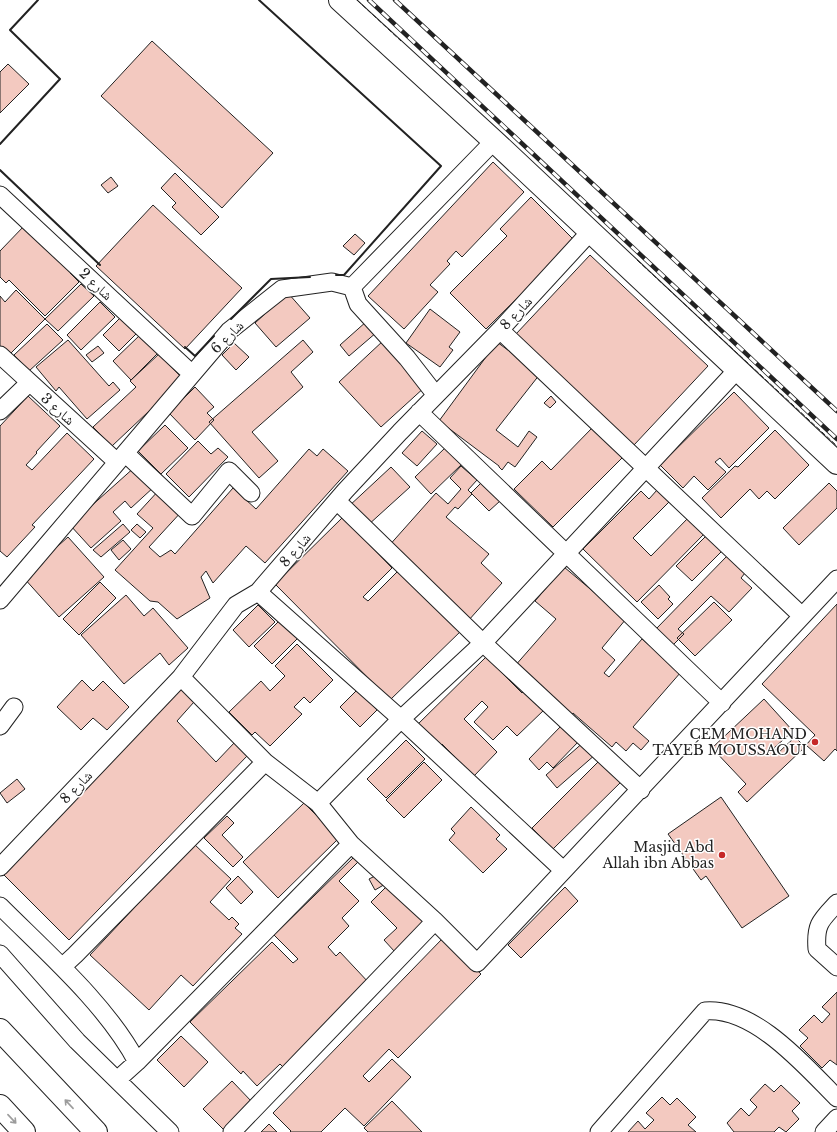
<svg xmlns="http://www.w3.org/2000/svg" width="837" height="1132" font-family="'Libre Baskerville','Noto Naskh Arabic',serif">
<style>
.building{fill:#f3c9c0;stroke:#222}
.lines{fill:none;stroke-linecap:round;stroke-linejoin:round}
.minor-casing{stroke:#222;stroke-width:19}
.tertiary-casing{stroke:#222;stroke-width:24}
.motorway-casing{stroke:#222;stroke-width:24}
.minor{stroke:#fff;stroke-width:17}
.tertiary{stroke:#fff;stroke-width:22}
.motorway{stroke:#fff;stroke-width:22}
.rail-casing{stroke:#222;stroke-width:4.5}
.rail{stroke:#fff;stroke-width:3;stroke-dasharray:9;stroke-linecap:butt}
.fence{stroke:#222;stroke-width:1;stroke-dasharray:5 2;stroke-linecap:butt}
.wall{stroke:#222;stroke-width:2}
.oneway{stroke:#9c9c9c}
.poi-dot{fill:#c62828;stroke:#fff;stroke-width:1.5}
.labels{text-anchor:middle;stroke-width:3;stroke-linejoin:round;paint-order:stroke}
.street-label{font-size:14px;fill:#222;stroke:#fff}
.poi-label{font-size:14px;fill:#222;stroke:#fff;text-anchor:end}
</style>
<rect width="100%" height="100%" fill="#fff"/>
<!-- building -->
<path class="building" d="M152 41 273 153 222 208 101 96Z
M8 64 29 84 0 113V72Z
M493 162 524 192 462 257 456 251 447 261 450 264 430 285 438 292 404 329 368 296Z
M175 173 219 217 201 235 172 207 176 203 161 188Z
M111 177 118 186 108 193 101 185Z
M531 197 575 241 486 329 450 293 507 236 500 229Z
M153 205 242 288 185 349 96 266Z
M25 225 72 272 70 273 79 282 45 316 9 280 6 283 0 277V251Z
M355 234 365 243 354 255 343 246Z
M590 255 708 366 634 445 516 334Z
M81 284 94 296 58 331 45 319Z
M16 290 45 319 8 356 0 348V296L5 302Z
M288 293 310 318 276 347 255 323Z
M100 302 115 317 81 350 67 335Z
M430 309 460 332 449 347 453 350 440 367 406 343Z
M124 314 140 330 119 351 103 335Z
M367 321 377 332 349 356 340 345Z
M47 324 63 340 29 371 14 355Z
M141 334 159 352 131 380 113 361Z
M68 340 109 386 113 382 120 390 87 419 59 387 56 391 36 367Z
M303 340 313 352 291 372 303 387 252 432 278 461 259 478 209 422Z
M384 340 426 386 381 427 339 382Z
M497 342 540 374 496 430 518 447 529 431 537 437 515 467 508 462 502 470 499 467V466L439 421Z
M234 343 249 357 236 370 222 355Z
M98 346 104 353 92 362 86 355Z
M159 354 183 379 112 446 93 427 136 387 130 381Z
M195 387 214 407 207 413 214 420 195 440 169 413Z
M734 392 769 428 729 468 720 458 715 462 726 472 708 490 694 476 683 488 660 465Z
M28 396 60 426 36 452 37 453 26 465 32 470 67 433 94 459 32 525 35 527 7 557 0 551V426Z
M551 396 556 402 550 408 544 403Z
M165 425 188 448 161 474 138 451Z
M593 427 623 457 553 527 514 489 542 461 551 470Z
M775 430 809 465 775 499 767 491 759 499 750 489 721 518 702 498 735 466 738 467Z
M422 431 437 444 417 466 402 453Z
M198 441 211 454 218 448 228 457 189 497 166 474Z
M446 447 462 464 431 494 415 477Z
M309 449 317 456 323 449 348 471 265 563 246 546 213 583 206 571 201 577 210 598 177 619 158 602 150 601 115 570 153 528 137 514 160 489 183 510 149 547 160 557 171 550 175 554 233 488 256 509Z
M136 466 155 486 131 508 125 501 113 512 121 521 91 548 70 525Z
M461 466 477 480 468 490 472 494 458 509 455 507 446 517 489 554 481 563 502 583 468 621 387 548 436 493 448 504 461 489 450 478Z
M391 467 410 487 367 526 348 507Z
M481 483 500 501 489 511 471 493Z
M829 483 837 491V508L799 545 783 528Z
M657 490 669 502 633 538 651 556 689 517 705 533 637 602 583 549 641 491 649 499Z
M343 517 392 568 363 597 368 601 402 567 463 629 390 700 275 584Z
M123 524 130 532 101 557 93 550Z
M137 524 146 532 140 538 131 530Z
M710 532 725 548 692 581 676 566Z
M68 537 104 577 59 617 23 577Z
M123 540 131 549 119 560 111 550Z
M727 556 745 573 741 578 752 588 729 612 711 596 678 629 684 634 673 645 656 629Z
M564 567 626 619 602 648 615 660 604 673 609 677 642 639 681 672 633 727 649 741 641 750 633 743 626 751 616 742 612 747 573 713 571 716 514 667 556 619 535 601Z
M100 582 116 598 79 635 63 619Z
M659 585 670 597 668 599 673 604 658 619 641 602Z
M126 595 144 616 153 608 188 648 169 665 160 653 124 684 81 635Z
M714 602 732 620 695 656 677 638Z
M837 604V751L835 749 824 761 806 745 815 735 762 684Z
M258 605 275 622 249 647 233 630Z
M281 619 299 637 272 664 254 646Z
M297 644 333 680 310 703 304 697 294 707 302 714 270 746 255 732 252 735 229 712 261 681 270 691 285 676 275 666Z
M486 657 522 693 525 690 545 709 517 736 507 726 493 740 474 722 488 707 482 701 464 719 497 752 474 776 442 744 436 750 414 728Z
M82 680 93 691 103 681 129 707 107 730 93 718 81 730 57 707Z
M179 687 194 702 177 721 216 762 235 742 248 755 69 940 0 871Z
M357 690 377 710 360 727 340 707Z
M764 699 793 731 774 748 778 753 795 737 805 747 747 802 738 792 746 784 712 748Z
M562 725 579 741 553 768 547 762 539 770 529 759Z
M406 740 425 759 386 798 367 779Z
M585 741 596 754 557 788 546 775Z
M603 757 624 779 553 849 532 828Z
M424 762 442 780 404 818 386 800Z
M17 779 25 789 7 803 0 793Z
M721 797 789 896 742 928 706 876 701 880 668 834Z
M304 803 339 838 278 898 243 862Z
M471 807 500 835 496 839 507 849 483 873 449 840 455 833 451 829Z
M227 816 234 823 222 835 243 857 233 867 204 838Z
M194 844 231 879 210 902 229 920 232 917 239 924 235 928 242 934 193 986 181 975 149 1010 90 955Z
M355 856 360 860 339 881 359 901 342 918 349 926 328 947 336 956 340 952 370 984 284 1068 280 1064 257 1086 243 1071 241 1074 190 1022 272 942 293 963 298 959 274 935Z
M381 873 387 883 375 890 369 879Z
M238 876 253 892 241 904 226 888Z
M389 884 426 922 395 952 384 940 397 928 371 902Z
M565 887 578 901 521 958 508 945Z
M443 938 481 974 398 1058 389 1049 363 1076 369 1082 392 1059 411 1077 364 1126 345 1108 321 1132H290L291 1131 273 1113Z
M837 992V1065L830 1060 822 1068 800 1046 808 1038 799 1030 814 1015 822 1023 830 1014 822 1007Z
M181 1036 208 1062 184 1087 157 1060Z
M232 1081 252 1102 224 1130 203 1109Z
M765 1084 774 1092 781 1085 800 1103 792 1111 799 1119 786 1132 779 1127 774 1132H734L727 1123 741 1108 749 1116 757 1107 750 1100Z
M662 1097 670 1105 677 1098 696 1117 688 1125 696 1132H628L638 1121 645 1129 654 1120 646 1113Z
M392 1101 422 1132H368L364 1128Z
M269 1124 277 1132H261Z"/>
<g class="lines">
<defs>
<path id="minor" d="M0 195 192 374
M352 287 358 304 407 358 435 394
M500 330 802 616
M0 355 117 462
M0 411 29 383
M419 412 722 703
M125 453 192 516 229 471 251 493
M337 501 483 643 641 790
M258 592 401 719 563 870
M0 600 229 331 282 289 332 282 352 287 494 141
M181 677 265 762 318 803 351 844 435 921 477 963 837 579
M0 726 14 707
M318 803 401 719 483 643 737 370
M0 867 181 677 236 605 258 592 345 491 400 432 500 330 591 231
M837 903C821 920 815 924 817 949L837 967
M0 906C46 952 107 1005 137 1062
M0 954 77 1041 170 1132
M62 967 75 955 265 762
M117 1080 137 1062 351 844
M232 1132 435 921
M599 1132 705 1011C755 1007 805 1066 837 1098
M824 1132 837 1118"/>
<path id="tertiary" d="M340 0 494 141 837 463"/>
<path id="motorway" d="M0 1030 96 1132
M0 1106 24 1132"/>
</defs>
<!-- minor casing -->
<use href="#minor" class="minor-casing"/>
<!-- tertiary casing -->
<use href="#tertiary" class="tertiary-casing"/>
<!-- motorway casing -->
<use href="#motorway" class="motorway-casing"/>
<!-- minor -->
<use href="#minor" class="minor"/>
<!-- tertiary -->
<use href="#tertiary" class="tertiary"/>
<!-- motorway -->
<use href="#motorway" class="motorway"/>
<defs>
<path id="rail" d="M369 0 837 439
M395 0 837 411"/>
</defs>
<!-- rail casing -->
<use href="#rail" class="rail-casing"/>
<!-- rail -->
<use href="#rail" class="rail"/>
<!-- fence -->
<path class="fence" d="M357 0 401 41
M637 260 837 446"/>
<!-- wall -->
<path class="wall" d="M259 0 441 166 344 275H336
M0 144 60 79 10 30 38 0
M0 170 100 265
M231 319 271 279 310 277
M185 347 195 356 214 336"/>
</g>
<!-- one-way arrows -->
<defs><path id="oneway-shaft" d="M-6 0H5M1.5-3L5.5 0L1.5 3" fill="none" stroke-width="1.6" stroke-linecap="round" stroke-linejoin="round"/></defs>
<g class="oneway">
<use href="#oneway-shaft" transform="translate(69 1104) rotate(-133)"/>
<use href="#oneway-shaft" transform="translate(12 1119) rotate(47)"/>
</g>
<!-- markers -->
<g class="poi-dot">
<circle cx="815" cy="742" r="4"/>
<circle cx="722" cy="855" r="4"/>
</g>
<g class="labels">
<!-- street labels -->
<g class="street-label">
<text transform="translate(96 284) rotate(43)" y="5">شارع 2</text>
<text transform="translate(516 313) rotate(-47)" y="5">شارع 8</text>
<text transform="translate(227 337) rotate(-45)" y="5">شارع 6</text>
<text transform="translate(58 409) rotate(42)" y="5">شارع 3</text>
<text transform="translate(295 550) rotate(-49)" y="5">شارع 8</text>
<text transform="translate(76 787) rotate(-46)" y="5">شارع 8</text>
</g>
<!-- poi labels -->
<g class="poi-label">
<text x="807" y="739">CEM MOHAND<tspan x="807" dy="16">TAYEB MOUSSAOUI</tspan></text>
<text x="714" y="852">Masjid Abd<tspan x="714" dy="16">Allah ibn Abbas</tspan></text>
</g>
</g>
</svg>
